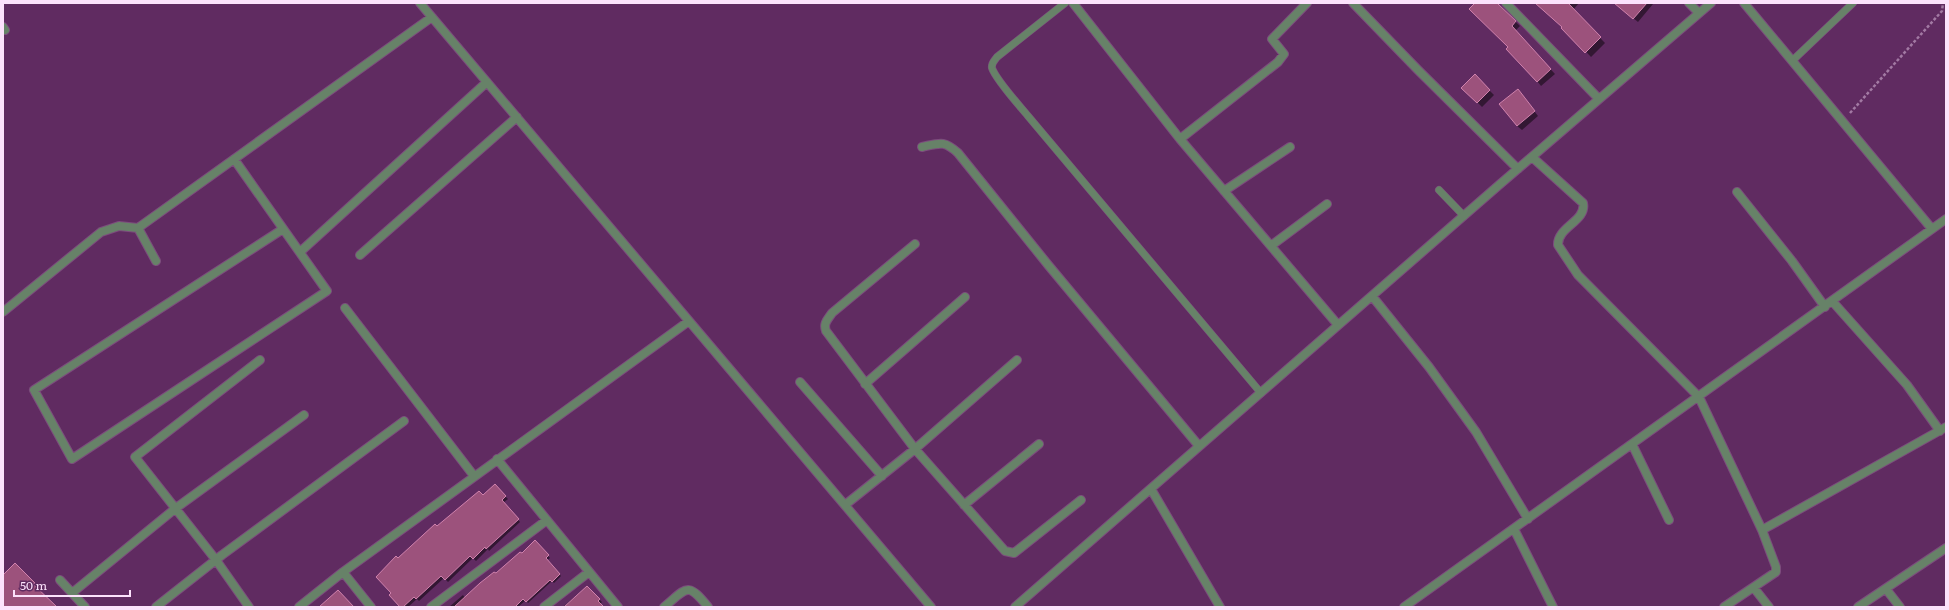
<svg xmlns="http://www.w3.org/2000/svg" width="1949" height="610" font-family="Literata,serif">
<style>
.shadow{fill:#0007}
.building{fill:#9c527c;stroke:#d082ad}
.lines{fill:none;stroke-linecap:round;stroke-linejoin:round}
.lane-casing{stroke:#7c4c7d;stroke-width:8}
.street-casing{stroke:#7c4c7d;stroke-width:10}
.path{stroke:#a279a3;stroke-width:2.5;stroke-dasharray:3 2;stroke-linecap:butt}
.lane{stroke:#678268;stroke-width:7}
.street{stroke:#678268;stroke-width:8}
</style>
<rect width="100%" height="100%" fill="#602b61"/>
<!-- shadow -->
<path class="shadow" d="M1476 3H1496L1520 26 1515 31 1555 74 1541 86Z
M1537 3H1579L1573 10 1605 43 1591 57 1563 27Z
M1615 3H1652L1653 4 1638 22Z
M1475 76 1494 95 1482 107 1463 88Z
M1522 95 1538 116 1522 130 1517 126Z
M495 486 508 499 503 503 520 522 489 551 488 549 476 561 473 558 448 582 444 578 419 601 417 599 408 607H402L398 560 437 528 483 497Z
M535 542 550 558 547 560 561 576 554 583 552 581 528 603 526 600 518 607H449L463 595 465 598Z
M587 587 602 602 600 604 603 607H563Z"/>
<!-- building -->
<path class="building" d="M1475 3H1497L1516 21 1512 26 1551 69 1537 82 1506 49 1508 47 1469 9Z
M1535 3H1568L1601 37 1585 53 1561 28 1562 27Z
M1614 3H1647L1633 19Z
M1475 74 1490 90 1477 103 1461 88Z
M1518 89 1535 111 1517 126 1499 104Z
M495 484 506 496 502 500 519 519 486 549 485 547 473 559 470 556 445 580 441 576 416 599 414 597 403 607H400L389 595 391 593 376 577 396 556 398 558 435 524 437 526 479 491 483 495Z
M535 540 549 555 546 558 560 574 552 582 550 580 526 602 523 599 515 607H454L480 583 494 572 496 573 520 552 522 553Z
M15 563 35 583 33 584 57 607H3V575Z
M587 586 600 599 598 601 604 607H564Z
M338 590 354 607H319Z"/>
<g class="lines">
<defs>
<path id="lane" d="M1065 3 997 57C995 60 991 63 992 68 996 80 1019 105 1028 116L1261 393
M1792 61 1853 3
M1439 190 1464 216"/>
<path id="street" d="M420 3 931 607
M1073 3 1180 139 1338 325
M1353 3 1418 70 1518 169
M1506 3 1599 99
M1689 3 1699 13
M1744 3 1932 229
M3 27 5 30
M1180 139 1278 62 1284 54 1272 39 1307 3
M922 147C940 143 944 140 958 153L1049 266 1199 446
M1532 157 1583 203C1587 221 1557 227 1558 245L1578 275 1699 397 1762 530 1776 567V572L1724 607
M234 159 327 291 72 459 34 390 283 229
M1224 191 1290 147
M1737 192 1792 261 1825 307
M138 228 156 261
M915 244 832 313C828 319 823 323 826 331L915 449 1005 551 1014 553 1081 500
M1272 245 1327 204
M300 252 487 82
M360 255 517 117
M1372 296 1429 367 1476 432 1528 519
M1832 301 1907 385 1940 431
M345 308 474 476
M3 312 101 232 119 226 138 228 432 17
M800 382 882 476
M865 384 965 297
M1632 444 1669 520
M497 459 618 607
M1151 489 1220 607
M845 505 915 449 1017 360
M964 505 1039 444
M1514 529 1553 607
M1762 530 1946 427
M343 572 371 607
M60 580 85 607
M1754 588 1769 607
M1886 589 1900 607
M72 593 176 508 304 415
M156 607 222 555 404 421
M249 607 216 560 135 457 260 360
M299 607 343 572 689 321
M431 607 547 520
M544 607 589 572
M664 607C687 588 687 581 708 607
M1015 607 1499 185 1711 3
M1404 607 1946 219
M1858 607 1946 548"/>
</defs>
<!-- lane casing -->
<use href="#lane" class="lane-casing"/>
<!-- street casing -->
<use href="#street" class="street-casing"/>
<!-- path -->
<path class="path" d="M1850 113 1942 11 1943 3"/>
<!-- lane -->
<use href="#lane" class="lane"/>
<!-- street -->
<use href="#street" class="street"/>
</g>
<!-- border -->
<rect width="1949" height="610" fill="none" stroke="#fce2fc" stroke-width="8"/>
<!-- scale -->
<path d="M14 590v6h116v-6" fill="none" stroke="#fce2fc" stroke-width="2"/>
<text x="20" y="590" font-size="12" fill="#fce2fc" stroke="#602b61" stroke-width="3" paint-order="stroke">50 m</text>
</svg>
